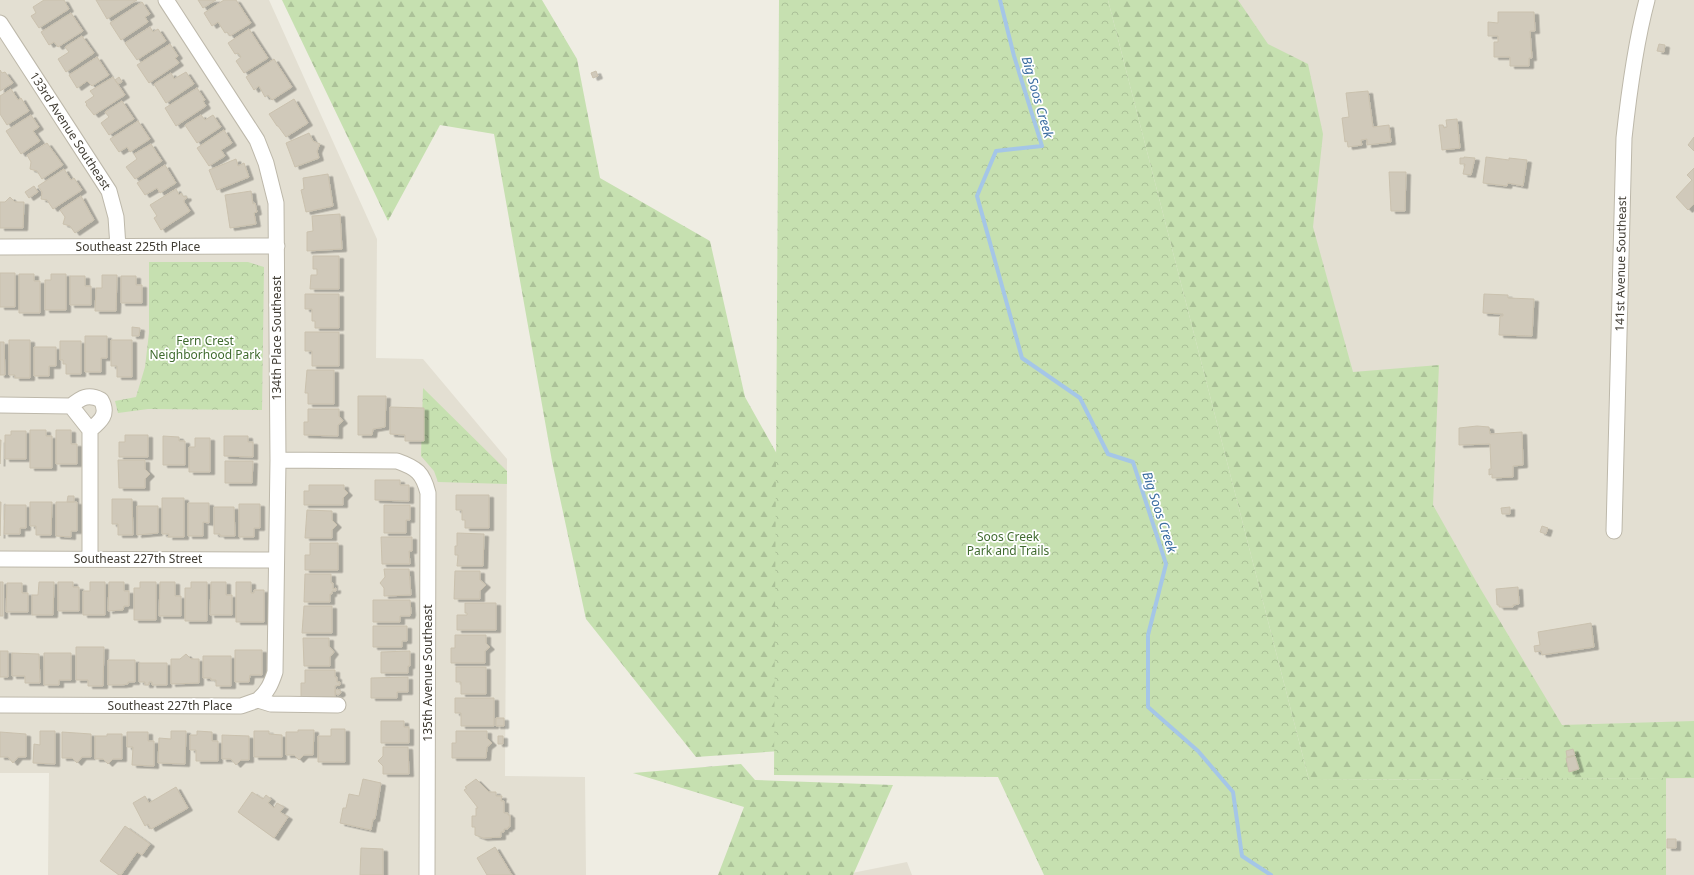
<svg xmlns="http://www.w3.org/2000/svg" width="1694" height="875" font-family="'Noto Sans',sans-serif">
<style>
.residential{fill:#e3dfd2}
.forest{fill:url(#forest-firs)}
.park{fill:url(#park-crowns)}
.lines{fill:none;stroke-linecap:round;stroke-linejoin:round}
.stream{stroke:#a5c6e7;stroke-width:4}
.building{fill:#d0c9ba;stroke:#cac1ae;filter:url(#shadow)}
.street-casing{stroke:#bdb8aa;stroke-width:17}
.street{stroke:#fff;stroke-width:15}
.labels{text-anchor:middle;stroke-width:3.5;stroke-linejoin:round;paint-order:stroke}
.street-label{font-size:12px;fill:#413d34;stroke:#fff}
.park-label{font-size:12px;fill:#406b2f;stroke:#fff}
.water-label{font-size:13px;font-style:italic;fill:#3a6ca0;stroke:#fff}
</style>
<defs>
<pattern id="forest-firs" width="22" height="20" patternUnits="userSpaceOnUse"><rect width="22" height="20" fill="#c6e0b0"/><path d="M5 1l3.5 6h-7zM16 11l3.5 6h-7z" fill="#abc198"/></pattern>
<pattern id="park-crowns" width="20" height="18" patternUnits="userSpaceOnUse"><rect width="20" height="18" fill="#c6e0b0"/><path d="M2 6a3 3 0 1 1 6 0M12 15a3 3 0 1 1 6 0" fill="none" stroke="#abc198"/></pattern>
<filter id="shadow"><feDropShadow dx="4.5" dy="2.5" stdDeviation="0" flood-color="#0004"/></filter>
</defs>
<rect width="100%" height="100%" fill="#efede3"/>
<!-- residential -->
<path class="residential" d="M0 0H269L377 239 376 358 423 359 507 459 505 776 585 777 586 875H48L49 773H0Z
M1108 0H1694V875H1666V778L1309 780Z
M907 862 912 875H842Z"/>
<!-- forest -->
<path class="forest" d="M282 0H542L577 59 600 178 710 241 745 397 937 740 696 757 586 619 552 461 494 134 440 125 388 221Z
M1108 0H1238L1268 44 1308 64 1323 134 1313 227 1353 372 1439 365 1433 505 1477 583 1562 725 1694 721V778L1309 780Z
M741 764 755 780 893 785 853 875H718L744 807 633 773Z"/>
<!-- park -->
<path class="park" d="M779 0H1108L1309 780 1666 778V875H1044L998 777 774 775Z
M149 262H248L264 267 262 410 148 409 118 413 115 401 136 397 145 367 149 333Z
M423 388 507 471V484L438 482 434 471 421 456Z"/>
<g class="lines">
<!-- stream -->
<path class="stream" d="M1000 0 1014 56 1042 146 996 151 977 196 1022 358 1080 398 1108 454 1133 462 1166 564 1148 635V707L1198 751 1233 792 1242 856 1271 875"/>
</g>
<!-- building -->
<path class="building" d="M44 0H64L69 9 39 28 31 16 36 13 33 7Z
M96 0H137L107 19Z
M198 0H216L203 8Z
M224 0H236L251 23 230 36 227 32 225 33 218 22 212 26 204 13Z
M142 2 150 14 145 17 148 22 121 40 110 23Z
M1498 12H1534L1535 31H1530L1532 58H1529V66H1510V57H1494V42H1498V36H1488V22L1498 23Z
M71 13 83 31 58 47 54 42 49 45 41 32Z
M150 27 153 32 158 29 166 41 137 60 125 43Z
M249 29 268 58 244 73 236 61 241 57 238 53 235 54 228 43Z
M82 36 94 53 66 72 58 59 69 52 65 47Z
M170 44 178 56 175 58 179 63 149 83 137 65Z
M1659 44 1665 45 1664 52 1657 51Z
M97 57 109 75 92 86 87 81 77 88 69 75Z
M274 59 292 87 272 100 268 95 265 97 259 86 254 90 246 77Z
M0 70 2 73 5 72 13 83 0 91Z
M596 71 598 76 593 78 591 73Z
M186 72 194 84 166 103 154 84 171 73 174 79Z
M113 77 125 95 94 115 86 105 87 104 85 102 94 96 90 91Z
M119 77 122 82 118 84 115 80Z
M197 88 205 100 203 101 206 106 176 126 165 108Z
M11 89 18 100 21 98 29 111 7 125 0 114V96Z
M1368 91 1373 127 1389 125 1391 142 1367 145V139L1361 140 1362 145 1348 147 1347 141 1345 142 1342 118 1349 117 1346 93Z
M294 99 308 123 286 137 278 126H277L269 114Z
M122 101 134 119 109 135 101 123 109 117 105 112Z
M31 115 39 127 33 131 40 141 21 154 6 131Z
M201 115 205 120 213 115 221 127 197 143 185 125Z
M1457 119 1460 148 1442 150 1439 125H1443L1444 128 1447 127 1446 120Z
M138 121 150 139 130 152 127 147 119 152 110 139Z
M224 130 232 143 221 150 225 156 209 166 197 148Z
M309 133 313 141 320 144 317 151 319 158 295 167 286 143Z
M1694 137V151L1688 145Z
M47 143 63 165 42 179 37 171 30 169 31 162 27 155Z
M151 144 162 161 135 179 126 167 137 159 134 154Z
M1464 157 1475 158 1471 175 1463 174 1465 164H1460V158H1464Z
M1486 157 1509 160V158L1527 160 1523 186 1508 183 1507 186 1483 183Z
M236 159 238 166 244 163 249 177 217 190 209 170Z
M165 165 176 183 160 193 157 188 145 195 137 183Z
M1694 168V204L1688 210 1676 197 1692 180 1687 175Z
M64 169 71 180 74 178 82 190 53 209 47 200 41 199 42 192 38 186Z
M1389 172H1406L1405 211H1391Z
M328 174 333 206 306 212 301 190 304 189 303 178Z
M34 186 38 192 29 198 25 192Z
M176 189 179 195 181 193 184 197 186 196 187 198 184 200V202L190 211 161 230 154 218 157 216 150 205Z
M251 191 253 204 255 203 257 212 254 213 256 224 230 228 225 195Z
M81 196 94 220 75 233 70 226 63 224 65 217 60 210Z
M10 197 15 202H24L23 228H0V202H5Z
M340 214 342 249 307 251V232L313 231 312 216Z
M313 256H339V289H310L311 275H317V269H313Z
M0 273H15V307H0Z
M19 274H34V281H40V313H19Z
M51 274H66V310H45V280H51Z
M102 275H117L116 311H95L96 288H102Z
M70 276H85V286H91V305H70Z
M121 276H136V285H142V303H121Z
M305 294H339V328H315V321H312V309H305Z
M1484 294 1508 295V298L1534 299 1532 336 1499 335 1500 316H1503V314L1483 313Z
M132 327 140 328 139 336H132Z
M305 332H339V366H312V351H305Z
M85 336H107V358H101V372H85Z
M9 340H30V378H15V375H9Z
M111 340H132V377H117V366H111Z
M60 341H81V374H66V364H63V360H60Z
M0 342H4L5 375H0Z
M34 347H56V366H49V376H34Z
M307 370H334V404H308V393H305Z
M358 396H386L385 427 373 429 372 435H358Z
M390 407 424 408V441H405V435L390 434Z
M308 409H339V416L343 421 338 425V436L304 435V422H308Z
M1477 426 1489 427 1490 434 1522 432 1523 465 1513 466V477L1492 478V474L1489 475V469H1491L1490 444 1459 445V428Z
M30 430H46V436H52V468H30Z
M56 430H71V444H77V464H56Z
M11 431H26V459H5V435H11Z
M125 435H148V457H119V442H125Z
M163 436 179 437V441H185V465H163Z
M224 436H248V442H253V457L224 456Z
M195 438H210V472H189V447H195Z
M0 440H1L0 464Z
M118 460H145V469L150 474 145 479V488H119Z
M225 461H253L252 483H225Z
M375 480H400V485H409V501L375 500Z
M309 485H344V489L348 493 343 498V505H304V491H309Z
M456 495H489V528H465V520H462V510H456Z
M68 496H74V502H67Z
M162 498H184V537H168L169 534H162Z
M112 499H132L133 535H118V524H112Z
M0 502H1L0 536Z
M30 502H52L51 535H36V526H30Z
M56 502H77V531H71V537L56 536Z
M188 503H209V523L203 522V536H188Z
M239 504H260V528H254V537H239Z
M5 505H26V528H20V534H4Z
M384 505H410V520H406V533H384Z
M137 506H158V533L137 535Z
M214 507H234L235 536H220V534H214Z
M1510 507V514H1502L1501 508Z
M307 510 332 511V520L337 525 332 530V538H305Z
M1542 526 1548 528 1546 534 1540 532Z
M457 533 484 534 483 566H457L458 555H455V546H457Z
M381 537H412V551H409L410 564H382Z
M310 543H338V570H305V555H310Z
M384 569H409L411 595 384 596V588L380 583 385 577Z
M455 571H480V580L486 585 480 591V599H454Z
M305 574H331V583H333V589L336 588V591H332V594H330V602H304Z
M0 582H3V616H0Z
M39 582H54L53 615H32V595H38Z
M58 582H73V587H79V611H58Z
M90 582H105V615H83V591H90Z
M109 582H124V591H129V606H124L123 610 108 611Z
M140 582H156V620H134V588H140Z
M160 582H175V596H181V616H159Z
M191 582H207V621H185V588H191Z
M211 582H226V595H232V615H210Z
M236 582H251V593H254V590H264V622H236Z
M7 583H22V593H28V612H6Z
M1518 587 1519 604 1513 605V607H1499V605H1497L1496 589Z
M373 600H410L411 613 410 616H400V622H373Z
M465 603H496V630H457V615H467V613H465Z
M304 606H332V633H302Z
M1591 623 1594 647 1542 655 1541 651 1535 652 1534 646 1540 645 1538 632Z
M373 626H407V641H402V647H373Z
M455 635H486V643L490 647 485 651V663H451V648H455Z
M303 638H329V646L334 652 330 657V666H304Z
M76 647H104L103 686H88V680H76Z
M235 650H262V675H250L249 682H235Z
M0 651H8V677H0Z
M410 651V666H408V673H381V652Z
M12 653 39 654 40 683H25V676H12Z
M44 653H71V680H59V685H44Z
M186 654 191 659H199V683L171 684V659H180Z
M203 656H231V686H216V680H211V678H203Z
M108 660H135V682H128V684L122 685H108Z
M139 663H167V685H152V682H149V685H145V682H139Z
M456 667H486V694H461V682H456Z
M305 670H335V677H337V682H340V685L335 686V697H301V683H305Z
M408 677V692H397V698H371V678Z
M337 689 340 690 341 693 338 695 336 694 335 691Z
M455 698H494V726H461V713H455Z
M496 718H504V726H496Z
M381 721H404V727H409V743H381Z
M331 729H345V762H318V736H331Z
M298 730H314L313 755H304L299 760 294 755H286V732H298Z
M40 731H55V764L33 763 34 744 40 745Z
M171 731H186L185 764 158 763 159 738 171 739Z
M197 731 212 732V741H218V761H196V750H190V735H197Z
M254 731H269V734L282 735V757H254Z
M456 731H487V738L492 743 487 747 486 758H452V743H456Z
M0 732 26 734V757H18L13 763 8 757H0Z
M62 732 91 734V757H82L77 763 72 758H62Z
M127 732H148V741H154V766L132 765 133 747H127Z
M107 734H122V759H113L108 764 103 759H95V736H107Z
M222 735 249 736V760H241L236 765 231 759H222Z
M498 736H503V744H498Z
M383 747H408L409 774H383V766L378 761 383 756Z
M1573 749 1575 755 1567 757 1566 751Z
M1575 756 1579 769 1569 772 1566 758Z
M363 779 381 783 375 819H373L371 830 340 823 343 808H346L349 794 359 796Z
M476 779 489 792H496V796H502L501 801H504V813H508V815H510V827H508V829H504V832H501V837L483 838 475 835V827H472V816H476V808H478L464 790 467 788 465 787Z
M176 787 188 808 151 829 148 824 145 826 133 803 145 796 149 803Z
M252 792 263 799 266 795 271 799 268 803 274 808 277 803 284 807 280 812 288 817 274 838 238 812Z
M125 826 150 844 142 855 137 852 121 875H119L100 861Z
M1667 839H1676V848H1667Z
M495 847 512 875H487L477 858Z
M361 848 383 849V875H360Z"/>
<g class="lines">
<defs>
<path id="street" d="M166 0 257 140 266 163 276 203 278 460 275 672C271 684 268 691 258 700
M0 23 109 191 116 217 118 247
M0 247 277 246
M0 405 71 406
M71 406 90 430V559
M71 406C81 398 88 393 101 400 109 414 101 421 90 430
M278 460 397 461C417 468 423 473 428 493L427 875
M1614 531 1624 138C1629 92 1635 45 1647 0
M0 559 276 560
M0 705 241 706 258 700 271 704 338 705"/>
</defs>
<!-- street casing -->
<use href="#street" class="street-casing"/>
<!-- street -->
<use href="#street" class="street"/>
</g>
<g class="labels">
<!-- street labels -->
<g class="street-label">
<text transform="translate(70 131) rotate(57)" y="4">133rd Avenue Southeast</text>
<text x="138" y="251">Southeast 225th Place</text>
<text transform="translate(1621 264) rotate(-89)" y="4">141st Avenue Southeast</text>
<text transform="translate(277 338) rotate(-90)" y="4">134th Place Southeast</text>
<text x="138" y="563">Southeast 227th Street</text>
<text transform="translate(428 673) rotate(-90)" y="4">135th Avenue Southeast</text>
<text x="170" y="710">Southeast 227th Place</text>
</g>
<!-- park labels -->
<g class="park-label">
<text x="205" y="345">Fern Crest<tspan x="205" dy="14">Neighborhood Park</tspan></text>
<text x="1008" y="541">Soos Creek<tspan x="1008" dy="14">Park and Trails</tspan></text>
</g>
<!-- water labels -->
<g class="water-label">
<text transform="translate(1038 97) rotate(74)" y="5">Big Soos Creek</text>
<text transform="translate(1160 512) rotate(72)" y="5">Big Soos Creek</text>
</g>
</g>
</svg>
